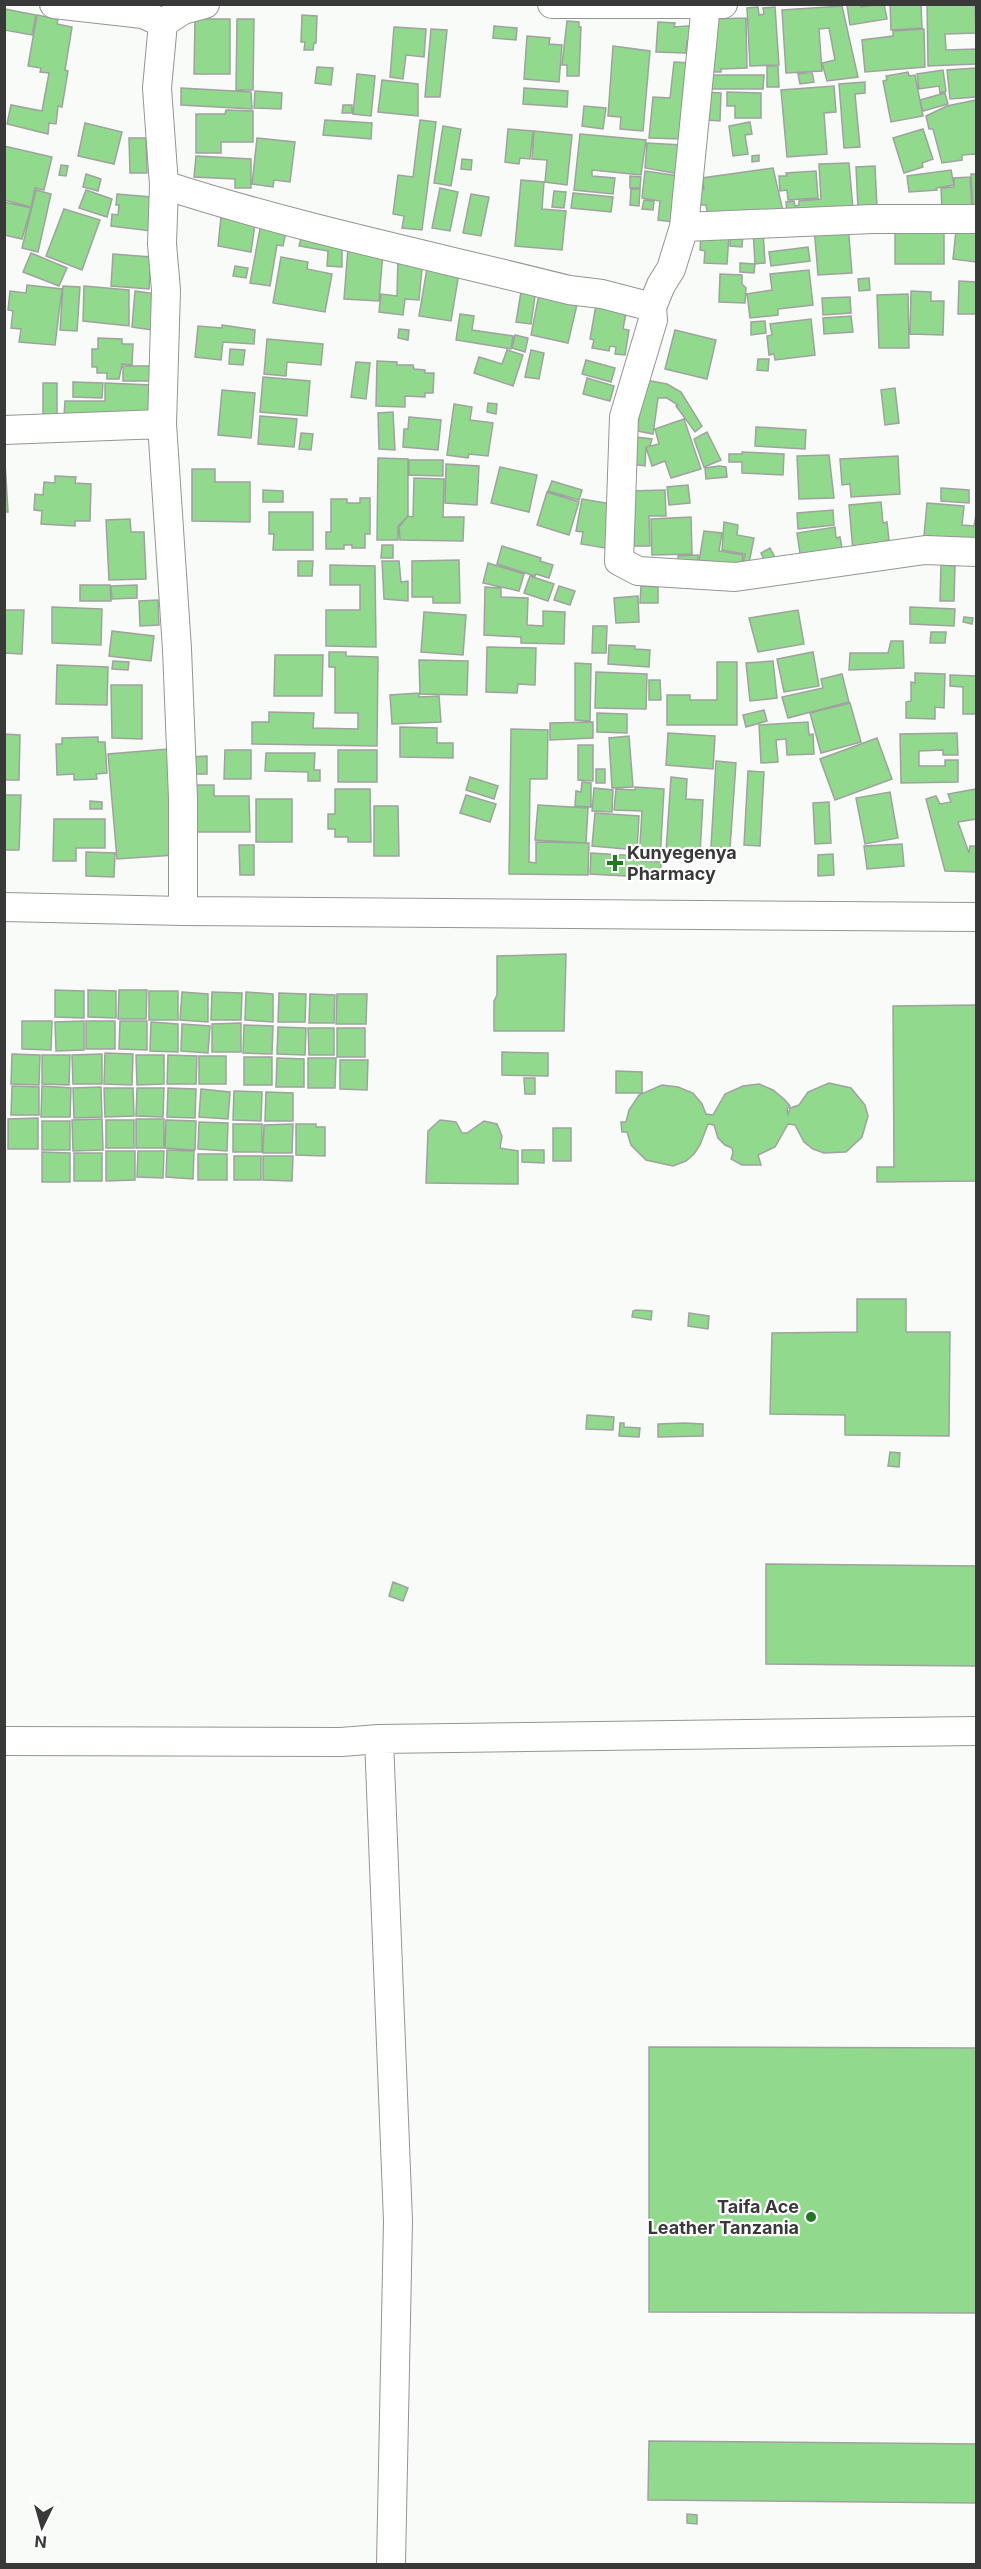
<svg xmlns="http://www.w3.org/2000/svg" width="981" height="2569" font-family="Inter,sans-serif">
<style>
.building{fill:#91d98d;stroke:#9fa29f;stroke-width:1.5}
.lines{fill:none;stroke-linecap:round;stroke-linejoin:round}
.street-casing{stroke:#939693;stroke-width:30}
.street{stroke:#fff;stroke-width:28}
.poi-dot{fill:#237824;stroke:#fff;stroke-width:2}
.labels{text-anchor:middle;stroke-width:4.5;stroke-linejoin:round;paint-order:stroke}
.poi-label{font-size:18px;font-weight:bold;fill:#383938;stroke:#fff;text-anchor:start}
</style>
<rect width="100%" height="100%" fill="#f8fbf8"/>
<!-- building -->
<path class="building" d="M861 4V7L884 4 887 19 850 25 847 5Z
M890 4H921L922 28 891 30Z
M927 4H975L976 33 945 34 946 50 976 49V64L928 66Z
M842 6 858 77 827 81 822 63 835 60 829 28 819 29 822 71 786 73 782 10Z
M758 7 759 15 764 14 763 8 775 7 779 65 750 66 747 8Z
M5 9 36 15 32 35 4 30Z
M37 15 58 19 57 24 72 27 65 70 68 71 62 107 58 106 56 124 49 123 48 134 7 124 11 105 42 111 49 73 40 72 41 68 28 66Z
M302 15 317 16 316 43H314L313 50H304L305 42H301Z
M746 18 747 68 721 69V72H710L711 19Z
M195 19H230V74H194Z
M237 19H254L253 90H236Z
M567 21 579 22V27H581L579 76H567V65H562Z
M658 22 675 23 674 27 699 25 697 42 687 41 686 53 656 52Z
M494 26 517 28 516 40 493 38Z
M394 27 426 29 424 57 406 55 403 79 390 77Z
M431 29 447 30 440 97H425Z
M924 29 925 67 865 72 862 40 893 36V31Z
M527 36 550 38 549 44 562 45 559 82 524 79Z
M613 46 650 51 643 131 620 129 621 117 608 116Z
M674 62 692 63 683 139 649 138 653 97 670 98Z
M767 66H778L779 87H767Z
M317 67 333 68 331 85 315 83Z
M976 68V97L950 99 947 70Z
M943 70 946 91 940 93 939 86 919 89 917 74Z
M812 72 814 82 800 84 798 74Z
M908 72 909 76 915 75 923 116 891 122 883 81 887 80 886 76Z
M357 74 375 76 371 116 353 114Z
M708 75H764L763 89H707Z
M382 80 418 84V116L378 112Z
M865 82V93L855 94 860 147 844 148 839 84Z
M834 86 836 112 824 113 827 154 787 157 781 90Z
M181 88 251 92 252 109 181 105Z
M524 88 568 91 567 107 523 104Z
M255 91 282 93 281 109 254 108Z
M707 92 721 93 720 121 707 120Z
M727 92 761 93V118H735V106H727Z
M945 93 948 104 923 111 920 100Z
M976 100V154L962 155V160L942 163 933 129H929L926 116 947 106Z
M343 105H352V113H342Z
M584 106 606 108 603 129 582 126Z
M226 110 253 111V142H221V153H196V114H225Z
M325 120 372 123 371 139 323 135Z
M420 120 436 122 422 230 402 228 404 216 393 214 398 175 413 177Z
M750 122 752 134 745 135 748 154 733 156 729 126Z
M85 123 122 132 114 164 78 156Z
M443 126 461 129 451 186 434 183Z
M508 129 533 131 530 159 520 158 519 164 505 162Z
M923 129 933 159 922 163 923 167 904 173 893 138Z
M534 131 572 135 567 185 545 182 547 160 532 159Z
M580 134 646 140 641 175 592 170V176L615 178 613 194 574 190Z
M129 138H146L147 173H130Z
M257 138 295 142 290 182 274 180 273 187 252 184Z
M647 143 682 145 680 174 645 168Z
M4 146 52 157 44 190 35 188 31 207 4 200Z
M759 155V161L752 162V156Z
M196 156 251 159V188H235V179L194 177Z
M462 159 472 160 471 170 461 169Z
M849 163 853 209 787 213 786 202 794 201 795 206 799 205V201L821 199 819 164Z
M61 165 68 166 66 176 59 175Z
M875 166 877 207 858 208 856 167Z
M773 168 783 211 708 217 706 205H700L698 190 704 189 702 178Z
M951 170 954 185 936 188 937 190 909 192 907 176Z
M645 171 679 176 673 222 658 220 660 201 642 198Z
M816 171 818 198 788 200 787 190 780 191 779 176H787L786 173Z
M86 174 101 179 98 191 83 187Z
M971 174H976V210H973Z
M630 176 641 177 640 188H630Z
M970 177 972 210 942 211 941 188 954 187V178Z
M521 180 544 182 542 209 566 211 562 250 515 246Z
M440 188 458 192 450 231 432 228Z
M631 189H640L639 206 630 205Z
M36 190 51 194 38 252 22 248Z
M86 190 112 199 107 217 79 208Z
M554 191 566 192 564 208 552 207Z
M573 193 613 197 611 212 571 208Z
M117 194 151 197V231L111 226 112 214 118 215 119 205H116Z
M471 194 489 197 481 236 463 233Z
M644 200 654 201 653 210 642 209Z
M4 202 31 208 22 239 4 235Z
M64 209 100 220 82 270 46 256Z
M221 217 255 223 251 252 218 246Z
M262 218 288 222 283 246 277 245 270 286 250 283Z
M848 225 852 273 818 275 814 227Z
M895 226H944V264H895Z
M976 228V262L953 259 956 231Z
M753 229H763L765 263 755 264Z
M731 230 743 231 742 247 730 246Z
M303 231 342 237V267L327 266 328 251 299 246Z
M701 234 729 235 727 264 704 263 705 251 700 250Z
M808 247 810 261 771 266 769 252Z
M348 248 383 252 379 301 344 299Z
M31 253 67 268 59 286 23 272Z
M113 254 151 257 149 289 111 286Z
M398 256 423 258 419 300 405 299 403 315 379 312 381 294 397 296Z
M281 257 308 262 307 269 332 274 325 312 273 303Z
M428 262 460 267 451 321 419 316Z
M740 263 755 264 754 273 740 272Z
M235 266 248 268 246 278 233 276Z
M809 270 813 305 778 309V315L750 318 747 294 772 290 770 274Z
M720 274 742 275V284L746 288 745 303 719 302Z
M869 278 870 290 859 291 858 279Z
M959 281 976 282V314H958Z
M27 285 62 289 55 345 19 342 21 329 11 328 13 311 8 310 10 291 26 293Z
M63 286 80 287 77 331 60 330Z
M84 286 129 290V326L83 321Z
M522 286 536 289 531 324 516 322Z
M540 289 579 296 568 343 531 335Z
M135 291 156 294 152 330 132 327Z
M911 291 931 292V301H944L943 335 910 334Z
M908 294 909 348H879L877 295Z
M850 297 851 313 823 315 822 298Z
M596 305 626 313 623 329 629 330 625 355 615 354 616 347 610 346 609 351 592 348 594 340 590 339Z
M460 314 474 316 472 330 513 336 511 349 456 340Z
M851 316 853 332 824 334 823 318Z
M811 319 815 355 775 360 774 354 769 355 767 336 772 335 770 324Z
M765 321 766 333 751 335V322Z
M222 325 255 330 254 344 223 342 221 360 195 357 198 326 222 328Z
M399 329 409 330 408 340 398 338Z
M675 330 716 340 707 379 665 369Z
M515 335 528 338 525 352 512 348Z
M98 338 122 339V344H133L132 365 122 364 119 379H107V373H97V367H92V349H98Z
M267 339 323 344 321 365 287 362 286 376 264 374Z
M230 349 245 350 243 365 229 364Z
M507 350 523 355 513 386 474 373 479 357 502 364Z
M531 350 544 353 539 379 525 377Z
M758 359H769L768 371 757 370Z
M586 360 615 368 611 382 582 374Z
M377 361 397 362V365H413L414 369 425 370V373H434L433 393H425V397L405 396V407L376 406Z
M356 362 370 363 366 399 351 397Z
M123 366H155L154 381H123Z
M263 377 310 381 307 416 260 412Z
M587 378 614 386 610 401 583 394Z
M651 381 667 384 681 392 702 426 695 432 676 406 678 405 667 398H658L653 434 637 431 644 384Z
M73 382 103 383 102 398 73 397Z
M43 383H57V421H43Z
M105 383 151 385 147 419 64 417 65 401H105Z
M895 388 899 423 885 425 881 390Z
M222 390 255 393 251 438 218 435Z
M488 403 497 404 496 414 487 412Z
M454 404 472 407 470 420 493 423 488 456 469 454 468 458 447 455Z
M393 412 395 450 379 449 378 413Z
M260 416 297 419 294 447 258 444Z
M409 417 441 420 438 450 403 447 404 429H408Z
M684 419 701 469 671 478 665 461 652 466 646 447 659 444 655 429Z
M756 427 806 430 805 449 755 446Z
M707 432 721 460 704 467 694 439Z
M301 433 313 434 311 450 299 449Z
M636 437 652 439 650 446 646 447 645 466 632 464Z
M4 445 8 512H4Z
M742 452 784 454 783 475 742 473V462H729V454H742Z
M829 455 834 498 799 499 797 456Z
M898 456 900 494 851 497 850 484 842 485 840 459Z
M378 458 408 459V516L398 526V540H377Z
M409 460H443V476L409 475Z
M446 464 479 466 477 505 445 503Z
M719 466 726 467 727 477 706 479 705 468Z
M500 467 537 475 529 512 491 503Z
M192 469H215V482H250V522L192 521Z
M55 476 76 477 75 483 91 484 90 521H75V526L41 524 42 511 34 510 35 494 43 495 44 482 55 483Z
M414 478 444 479 443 517H464L463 541 400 540 399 527 408 516 413 517Z
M552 481 582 490 579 500 548 491Z
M688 485 690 503 669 505 667 487Z
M941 488 969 490V503L941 501Z
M263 490 283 491V502H263Z
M665 490 666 516H649L650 546H632L630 491Z
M547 492 579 502 569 535 537 525Z
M360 498H370V534H365V548H352V545H344V549H326V532H331V499H347V503H360Z
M582 499 618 505 611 549 581 544 583 532 576 531Z
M881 502 883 523 887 522 889 540 885 541V549L853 551 849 505Z
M927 503 964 506 962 525 974 526 976 515V541L924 536Z
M833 510 834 525 798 529 797 513Z
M269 512H313V550H273L274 534H269Z
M691 517 692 554 652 555 651 519Z
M130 519 131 532H144L146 579 109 580 106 520Z
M724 522 738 525 737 535 754 538 748 568 742 567 745 554 722 550Z
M835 527 836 538 840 537 843 554 801 560 797 533Z
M704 531 722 533 719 551 743 555 741 567 699 561Z
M382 545H393V558H381Z
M502 546 541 558 540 561 553 565 549 578 536 574 535 576 497 564Z
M770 548 778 563 768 568 761 553Z
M698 555V563H678V556Z
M459 560 460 603H433V597H412V561Z
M298 561H313L312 576H298Z
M382 561H399L401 582 408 581V601L384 599Z
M488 563 524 574 519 591 483 583Z
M330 565 375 566 376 647 326 646V610H360V585H330Z
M941 565 955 566 954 601H940Z
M530 576 554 584 548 601 524 593Z
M80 585H110L111 601H80Z
M137 585V598L112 599 111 586Z
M559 586 575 591 570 605 554 600Z
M641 586 658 587V603H640Z
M485 587 501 588V597L528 598 527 625 543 626V611L565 612 564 644 521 643V637L484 635Z
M638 596 639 622 616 623 614 598Z
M158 600 159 625 140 626 139 601Z
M52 607 102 609 101 645 52 643Z
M910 607 955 609 954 626 910 624Z
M4 610H24L22 654 4 653Z
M798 610 804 644 758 652 749 618Z
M424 612 466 615 463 655 421 652Z
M964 617 973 618 972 624 963 622Z
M593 626H607L606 653H592Z
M112 631 154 636 151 661 109 656Z
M931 632H946L945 643H930Z
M891 641H903L904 668 849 670 850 653H888Z
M609 645 635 646V649L650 650 649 667 608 664Z
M487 647 536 648 535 685 518 684 517 693 486 692Z
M329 652H346V656L378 657 377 746 252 744V722H269V712L314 713 313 728 358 729V713H335V667H329Z
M813 652 819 686 784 692 777 659Z
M275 655H323L322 696H274Z
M419 660 468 661 467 695 420 694Z
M113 661 129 662 128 670 112 669Z
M773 661 777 698 750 701 746 663Z
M717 662H737V725H667V695H690V700H717Z
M575 663 591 664 590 721 575 720Z
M57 665 108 667 107 705 56 704Z
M596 672 647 674 646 709 595 708Z
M915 673 945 674 944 708 935 707V719L906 718V702L911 701V682L915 683Z
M842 674 849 702 788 718 782 697 823 688 821 679Z
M950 675 976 676V714H963V687L950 686Z
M649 680H660L661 700H649Z
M111 685H142V739L112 738Z
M419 693V697L439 696 441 722 392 724 390 695Z
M850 703 861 742 821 753 810 713Z
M764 710 767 721 746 727 743 715Z
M597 713 627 714V733L597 732Z
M593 722V738L550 740V723Z
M808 722 809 735 813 734 814 754 787 755 786 739 776 740 778 762 761 763 759 725Z
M400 727 437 728V743H453V758L400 757Z
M511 729 548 730 547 779H530L529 862 536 863V842L589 843 588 875 509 874Z
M668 733 715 736 713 769 666 765Z
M957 733 958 755H943V750L919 751V766H945V760H958V782L901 783 900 734Z
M4 734 20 735 19 780H4Z
M629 736 633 787 612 788 609 738Z
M98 737V742H105L107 773 96 774 97 779 74 780V774L57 775 56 744H62V738Z
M877 738 892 779 835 800 820 759Z
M578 745H593V781L578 780Z
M168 749 175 855 117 859 108 754Z
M225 750H251V779H224Z
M338 750H377V782H338Z
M266 753H315L314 770H320V781H308V772L265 771Z
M207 756V774H190V757Z
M716 761 736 763 730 848 711 847Z
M596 769H605V783H596Z
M748 771 764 772 760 846 744 845Z
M470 777 498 786 494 799 466 790Z
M671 777 687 779 686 799 703 800 700 854 666 851Z
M582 782 591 783V807L575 806 576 791 581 792Z
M196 785H214V796H249L250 832H196Z
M635 787 664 789 660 861 639 860 642 811 614 810 616 789 635 790Z
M594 788 613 790 612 812 592 811Z
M335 789H370L371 842H348V837H335V829H328V814H335Z
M976 789V819L958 822 969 853 970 846H976V872L945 871 926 799 936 796 940 804 951 802 948 794Z
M890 792 898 838 865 844 856 798Z
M4 795H21L19 850H4Z
M466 795 496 804 490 822 460 813Z
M256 799H292V842H256Z
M90 801 102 802V809H90Z
M829 802 831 843 815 844 813 803Z
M538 805 588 808 586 843 535 840Z
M374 806H398L399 856H374Z
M595 813 639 816 637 850 592 846Z
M54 819H105V848H76V861H53Z
M902 844 904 866 867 869 864 846Z
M239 845H254V875H240Z
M86 852 115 853 114 877 86 876Z
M591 853 638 856V861L661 862V878L590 874Z
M833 854 834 875 818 876V855Z
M566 954 564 1031H494V1001L497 995V956Z
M55 990 84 991V1018L55 1017Z
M88 990 116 991V1018L88 1017Z
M119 990H147L146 1019H118Z
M149 991H178V1020H149Z
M182 992 208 994V1022L180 1020Z
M212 992 242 993 241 1020H211Z
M246 992 273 994V1022L245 1020Z
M279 993 306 994 305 1022H278Z
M310 994 335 995 334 1023H309Z
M337 994H367L366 1024H336Z
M976 1005V1181L877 1182V1167H894L893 1006Z
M22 1021H52L51 1050 22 1049Z
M84 1021V1050L56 1051 55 1022Z
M86 1021H115V1049H86Z
M120 1021H147V1050L119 1049Z
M151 1022 178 1024V1052L150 1051Z
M241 1023V1052H212V1024Z
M182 1024 210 1026 208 1053 181 1051Z
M244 1025 273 1026 272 1054 243 1053Z
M278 1027 306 1028 305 1055 277 1054Z
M308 1028H334V1055H309Z
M337 1028H365V1057H337Z
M502 1052 548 1053V1076L502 1075Z
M105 1053 133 1054 132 1085 104 1084Z
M12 1054 40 1055 39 1085 11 1084Z
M102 1054V1084H73L72 1055Z
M42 1055H70L69 1085 42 1084Z
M136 1055H164V1084L137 1085Z
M168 1055 197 1056 196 1084H167Z
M199 1056H226V1084H199Z
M244 1057H272V1085H244Z
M277 1058 304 1059V1087H276Z
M308 1058H336L335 1088H308Z
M340 1060H368L367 1090 340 1089Z
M616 1071 642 1072V1093H616Z
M524 1078H535V1094H525Z
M829 1083 851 1088 865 1105 868 1116 862 1137 846 1152 824 1153 813 1149 804 1142 795 1125 788 1124 775 1147 758 1155 761 1165H742L731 1159 733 1153 732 1148 725 1145 718 1138 714 1125 708 1124 700 1145 694 1154 686 1161 673 1166 646 1160 631 1145 627 1132H622L621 1122H626L629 1110 639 1095 662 1085 678 1087 693 1093 702 1104 706 1114 713 1115 725 1094 743 1086 759 1084 773 1090 784 1099 790 1106 787 1109 788 1114 790 1108 799 1105 808 1092Z
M12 1086 39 1087V1115H11Z
M42 1086 71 1088 70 1117H41Z
M101 1087 102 1117 74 1118 73 1088Z
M104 1088H133L134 1116 105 1117Z
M137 1088H164L163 1117 136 1116Z
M168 1088 196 1089 195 1118 167 1117Z
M201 1089 230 1092 228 1119 199 1117Z
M234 1091 262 1092 261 1121 233 1120Z
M266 1092 293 1093V1121H265Z
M38 1118V1149H8V1119Z
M102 1119 103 1150 73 1151 72 1120Z
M136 1119H164V1148H136Z
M106 1120H134V1148H106Z
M166 1120 196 1121 195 1150 165 1148Z
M440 1120 456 1122 462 1133H467L484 1121 497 1124 502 1136 500 1148 518 1151V1184L426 1183 428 1131Z
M42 1121H70V1150H42Z
M199 1122 228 1123 227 1151 198 1149Z
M233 1124H262V1152H233Z
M293 1124 292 1153H263L264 1125Z
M296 1124H316V1127H325V1156L296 1155Z
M553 1128H571V1161H553Z
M167 1150 194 1151 193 1179 166 1177Z
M522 1150H544V1163L522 1162Z
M106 1151H135V1180L106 1181Z
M138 1151H164L163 1178 137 1177Z
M42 1152 70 1153V1182H42Z
M74 1153H102V1181H74Z
M198 1154H227V1180H198Z
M234 1156H261V1180H234Z
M263 1156H293L292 1181 263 1180Z
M857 1299H906V1332H950L949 1436 845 1435V1415L770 1414 772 1333 857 1332Z
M636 1310 652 1311 651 1320 632 1317 633 1311Z
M689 1313 709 1316 708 1329 688 1326Z
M587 1415 614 1417 613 1430 586 1429Z
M620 1423H624V1427L640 1428 639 1437 619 1436Z
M685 1423 703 1424V1436L658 1437V1424Z
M890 1452 900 1453 899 1467 888 1466Z
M766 1564 976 1566V1666L766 1664Z
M393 1582 408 1588 403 1601 389 1596Z
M649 2047 976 2048V2313L649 2312Z
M649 2441 976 2444V2503L648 2500Z
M687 2514 697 2515V2524L687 2523Z"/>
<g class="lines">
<defs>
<path id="street" d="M54 4 143 14
M143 4V14L163 23 157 88 164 185 162 244 166 290 162 424 177 649 183 798V911
M552 4H723
M163 23 183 10 205 4
M164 185C297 228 434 256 569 290L602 294 652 307 661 285 671 269 684 227 706 4
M684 227 873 219H976
M652 307 653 320 624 417 619 561 638 571 735 577 925 550 976 552
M4 430 162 424
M4 907 183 911 976 917
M379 1739 398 2221 391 2564
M4 1741 341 1742 379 1739 976 1731"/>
</defs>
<!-- street casing -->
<use href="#street" class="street-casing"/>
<!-- street -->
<use href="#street" class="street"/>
</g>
<!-- markers -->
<g class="poi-dot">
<path d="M612 854h6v6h6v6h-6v6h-6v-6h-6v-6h6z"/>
<circle cx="811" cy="2217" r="6"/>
</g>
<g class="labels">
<!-- poi labels -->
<g class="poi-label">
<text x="627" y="859">Kunyegenya<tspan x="627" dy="21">Pharmacy</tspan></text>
<text x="799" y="2213" text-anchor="end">Taifa Ace<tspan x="799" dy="21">Leather Tanzania</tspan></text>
</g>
</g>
<!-- border -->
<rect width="981" height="2569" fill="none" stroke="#383938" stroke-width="12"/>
<!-- north arrow -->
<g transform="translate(42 2527) rotate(185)" stroke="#ffffff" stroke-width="4.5" paint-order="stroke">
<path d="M0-4.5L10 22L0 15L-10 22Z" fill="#383938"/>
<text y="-9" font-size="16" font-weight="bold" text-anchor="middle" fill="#383938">N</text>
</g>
</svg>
